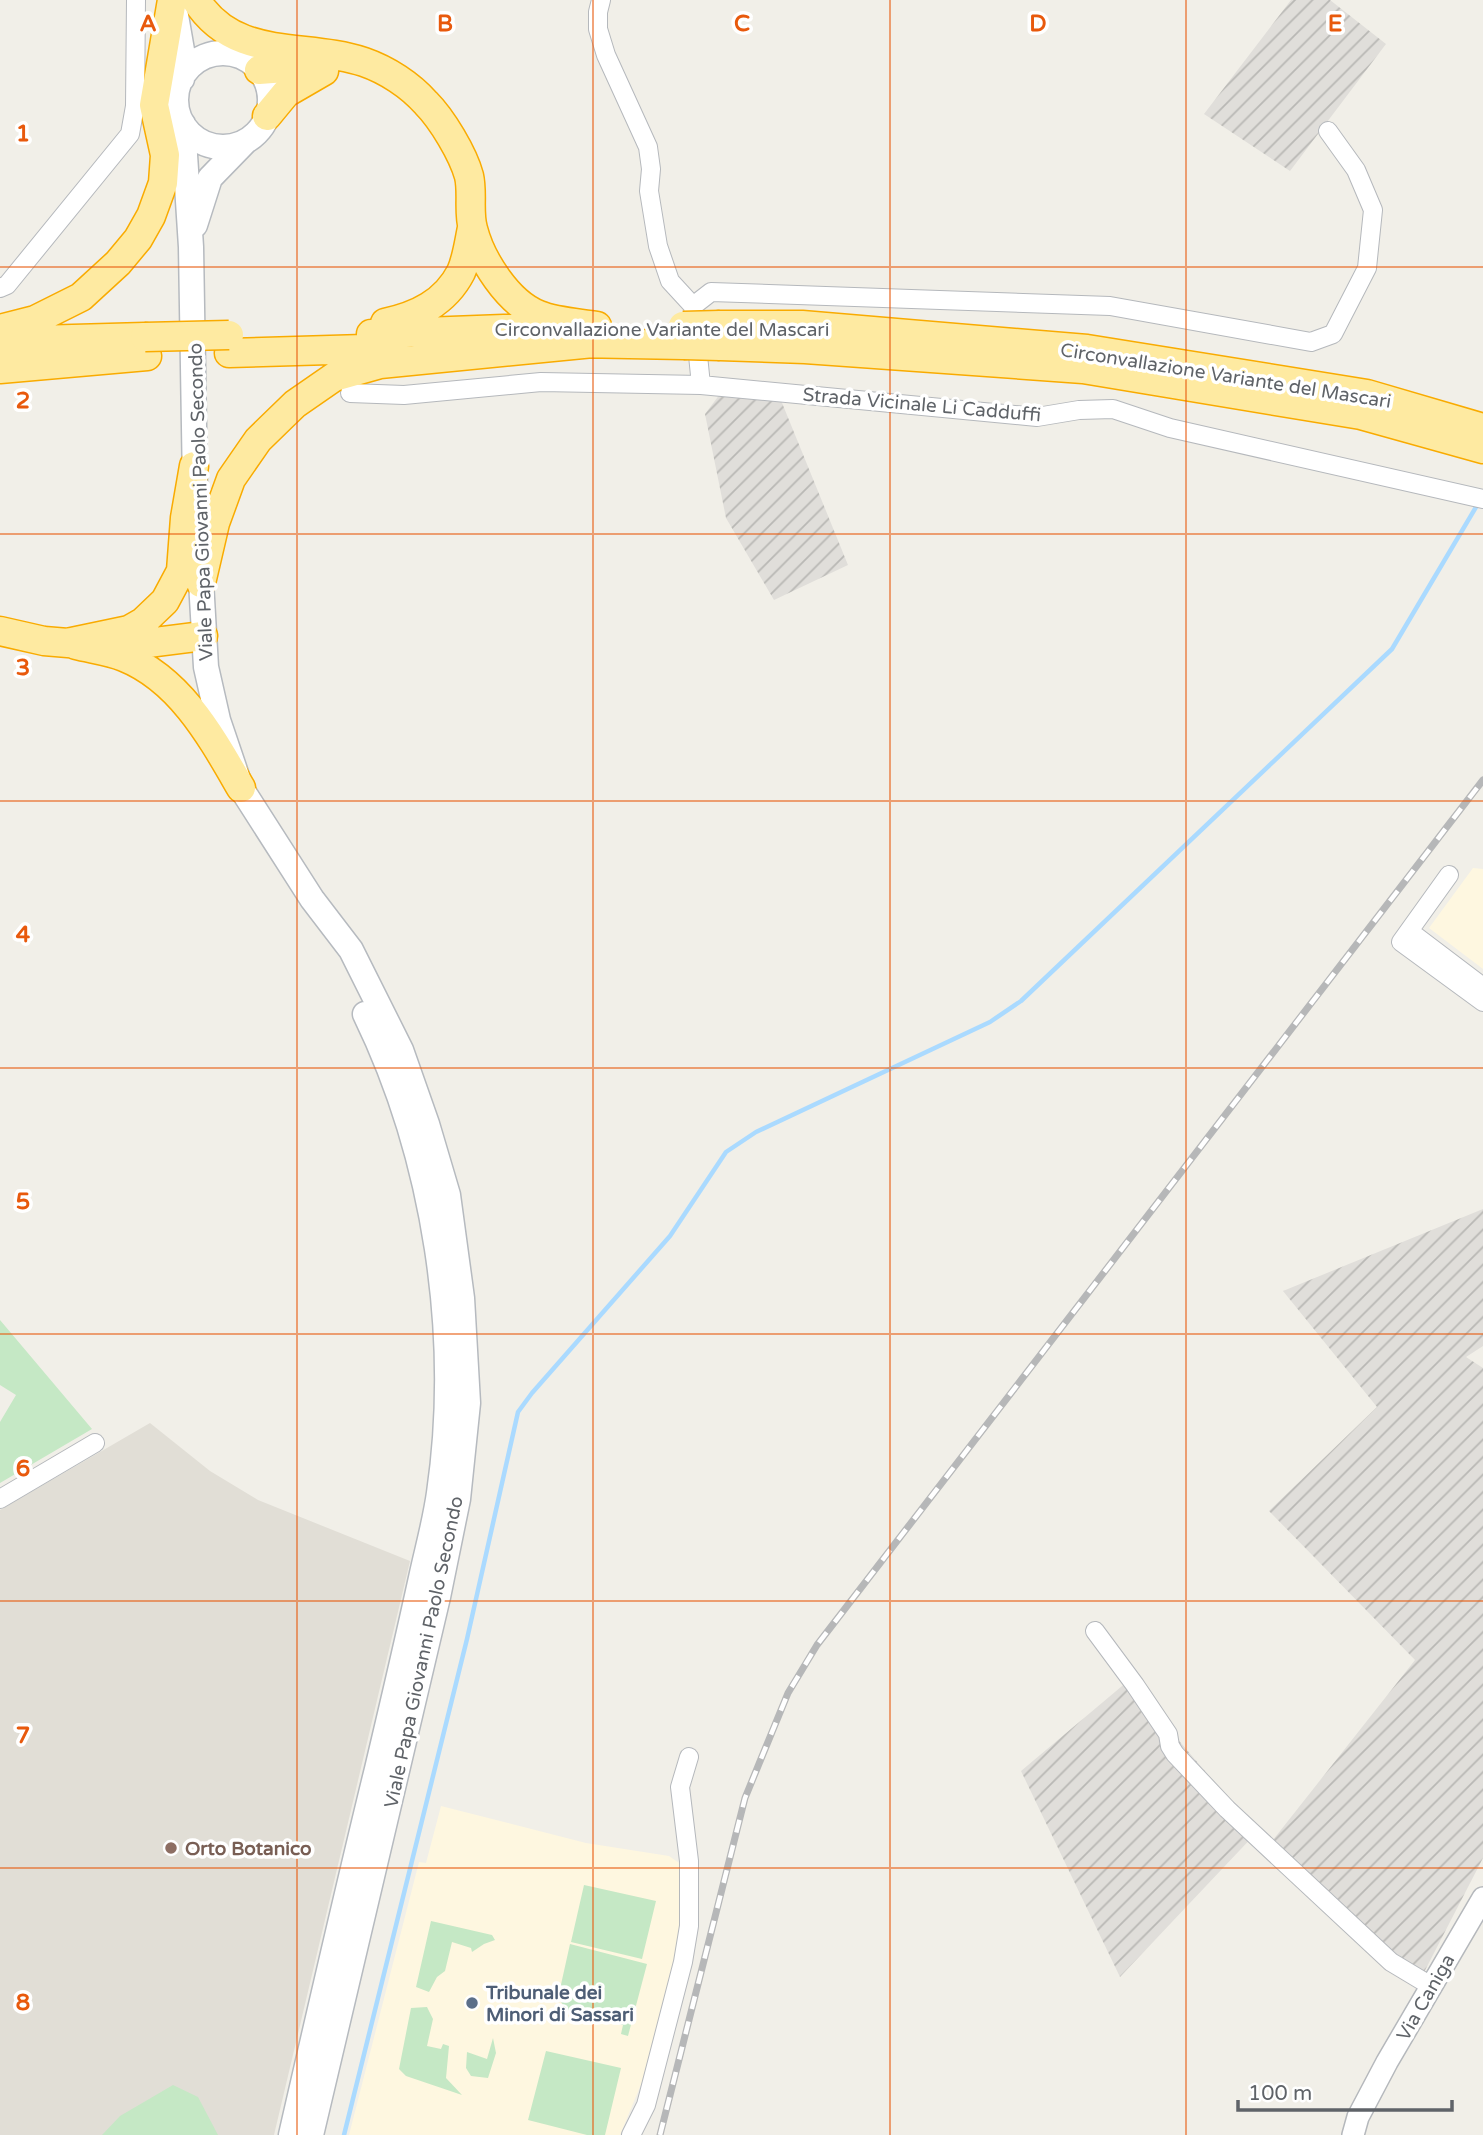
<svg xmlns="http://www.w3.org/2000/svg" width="1483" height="2135" font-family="'Varela Round',sans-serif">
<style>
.commercial{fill:#fef7e0}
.industrial{fill:url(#industrial-furrows)}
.education{fill:#e1ded6}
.green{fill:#c5e8c5}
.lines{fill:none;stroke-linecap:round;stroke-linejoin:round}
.stream{stroke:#aadaff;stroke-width:4.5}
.minor-casing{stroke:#b5b8bc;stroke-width:20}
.tertiary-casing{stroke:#b5b8bc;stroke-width:24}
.secondary-casing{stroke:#b6babf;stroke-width:27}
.trunk-casing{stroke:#f9ab00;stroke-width:31}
.minor{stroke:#fff;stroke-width:18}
.tertiary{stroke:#fff;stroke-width:21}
.secondary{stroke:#fff;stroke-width:24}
.trunk{stroke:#feeaa1;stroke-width:28}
.rail-casing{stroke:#b6b7b8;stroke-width:7}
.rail{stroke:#fff;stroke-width:4.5;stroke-dasharray:13;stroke-linecap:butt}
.trunk-bridge-casing{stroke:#f9ab00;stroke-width:31;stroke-linecap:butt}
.trunk-bridge{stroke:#feeaa1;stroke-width:28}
.grid{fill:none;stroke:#e8590c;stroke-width:2;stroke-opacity:0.55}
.education-dot{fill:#8d6e63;stroke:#fff;stroke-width:2.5}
.service-dot{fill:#5c6f8a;stroke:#fff;stroke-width:2.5}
.labels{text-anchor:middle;stroke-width:7;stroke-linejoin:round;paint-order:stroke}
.street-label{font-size:19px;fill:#5f6368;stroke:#fff}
.education-label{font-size:19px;font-weight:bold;fill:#785e54;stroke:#fff;text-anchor:start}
.service-label{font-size:19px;font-weight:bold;fill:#4e5e75;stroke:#fff;text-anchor:start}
.grid-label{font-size:23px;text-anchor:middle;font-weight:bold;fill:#e8590c;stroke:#fff;stroke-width:7;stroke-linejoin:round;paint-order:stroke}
</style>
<defs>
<pattern id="industrial-furrows" width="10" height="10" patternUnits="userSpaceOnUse" patternTransform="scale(1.75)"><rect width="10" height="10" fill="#e0deda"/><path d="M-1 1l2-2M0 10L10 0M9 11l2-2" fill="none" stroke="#b9b8b5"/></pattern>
</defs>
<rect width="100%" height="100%" fill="#f1efe8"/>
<!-- commercial -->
<path class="commercial" d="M1473 868 1483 869V969L1429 928Z
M441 1806 586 1843 669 1856 682 1865 679 1941 642 2082 620 2135H349L419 1862 426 1863Z"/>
<!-- industrial -->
<path class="industrial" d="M1291 0H1330L1386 44 1290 171 1204 114Z
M778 393 848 565 774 600 726 518 705 414 720 394Z
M1483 1209V1346L1466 1357 1483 1368V1858L1419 1982 1269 1845 1415 1660 1269 1511 1377 1407 1283 1291Z
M1128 1681 1257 1832 1120 1977 1021 1771Z"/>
<!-- education -->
<path class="education" d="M150 1423 210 1471 258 1500 410 1561 274 2135H0V1510Z"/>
<!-- green -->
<path class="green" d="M0 1320 92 1429 0 1483V1422L16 1395 0 1385Z
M584 1885 656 1901 642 1959 571 1942Z
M431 1921 492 1935 495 1940 484 1944 472 1952 471 1948 452 1942 445 1971 437 1977 429 1992 416 1987Z
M570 1944 647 1964 628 2036 621 2034 623 2025 567 2010 558 1998Z
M427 2007 433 2019 427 2046 441 2049 443 2044 449 2046 446 2078 462 2095 406 2076 399 2069 411 2008Z
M493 2038 496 2053 488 2078 471 2076 466 2068 467 2052 487 2059Z
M546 2051 621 2068 605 2135H587L528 2120Z
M173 2085 198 2097 218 2135H102L120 2116Z"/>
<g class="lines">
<!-- stream -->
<path class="stream" d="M344 2135 467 1639 518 1412 532 1393 670 1236 726 1152 756 1132 990 1022 1021 1001 1392 649 1479 502"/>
<defs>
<path id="minor" d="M601 0 598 12V29L606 55 648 147 651 169 649 191 658 246 670 281 693 306 701 385
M0 288 7 285 130 134 135 106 136 0
M693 306 711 292 1110 306 1311 342 1333 334 1367 268 1373 210 1356 170 1328 131
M350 393 404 395 541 382 701 385 1037 417 1079 410 1113 409 1170 428 1483 499
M1449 875 1401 942 1483 1002
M1409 931 1483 987
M0 1499 95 1443
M1095 1631 1135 1685 1168 1734 1170 1746 1175 1754 1227 1809 1391 1962 1431 1986
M631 2135 646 2105 683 1962 689 1926V1861L680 1787 689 1757"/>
<path id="tertiary" d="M1353 2135 1358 2117 1387 2062 1483 1898"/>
<path id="secondary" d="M174 4 183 56 182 79
M176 100a47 47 0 1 1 94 0a47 47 0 1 1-94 0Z
M183 124 191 247 195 486
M195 225 210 178 245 142
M200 564 206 667 218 720 241 788 312 899 351 950 401 1050 427 1124 448 1195 462 1298 468 1403 458 1499 438 1597 311 2135
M291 2135C319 2013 347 1891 377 1769 392 1706 407 1642 421 1578 427 1550 435 1522 439 1493 462 1335 435 1158 365 1014"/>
<path id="trunk" d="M196 0C235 62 305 42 364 62 387 70 410 85 426 103 442 119 463 154 469 176 473 193 468 212 473 229 481 260 508 303 539 315 556 322 579 323 597 326
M259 70 325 65
M267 116 286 93 324 71
M385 323C417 316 445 303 461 272 467 259 469 242 472 228
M720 325H802L1087 349 1367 394 1483 428
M0 329 35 320 81 297 118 263 138 239 151 216 163 183 165 155 154 105 172 0
M371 334 561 327
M1 341 145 337
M575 343 684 345
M720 346 805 349 1083 369 1361 415 1483 449
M229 353 398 348
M0 369 147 356
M201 583 215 523 231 479 258 440 295 404 334 377 380 364 593 343
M0 631 44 641 116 647 203 636
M67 643 129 630 143 622 165 601 181 571 185 518 194 466
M76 645C92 649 109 651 124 657 181 680 212 738 241 788"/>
</defs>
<!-- minor casing -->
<use href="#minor" class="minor-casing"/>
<!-- tertiary casing -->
<use href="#tertiary" class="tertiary-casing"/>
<!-- secondary casing -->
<use href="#secondary" class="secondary-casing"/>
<!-- trunk casing -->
<use href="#trunk" class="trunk-casing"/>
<!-- minor -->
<use href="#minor" class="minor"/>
<!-- tertiary -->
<use href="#tertiary" class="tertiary"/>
<!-- secondary -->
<use href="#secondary" class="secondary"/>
<!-- trunk -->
<use href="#trunk" class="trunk"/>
<defs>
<path id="rail" d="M660 2135 745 1798 788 1693 817 1645 1483 780"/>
</defs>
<!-- rail casing -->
<use href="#rail" class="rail-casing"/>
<!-- rail -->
<use href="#rail" class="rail"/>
<defs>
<path id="trunk-bridge" d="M683 326 720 325
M145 337 229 335
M684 345 720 346"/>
</defs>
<!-- trunk-bridge casing -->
<use href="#trunk-bridge" class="trunk-bridge-casing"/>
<!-- trunk-bridge -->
<use href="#trunk-bridge" class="trunk-bridge"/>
</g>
<!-- grid -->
<path class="grid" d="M297 0V2135M593 0V2135M890 0V2135M1186 0V2135M0 267H1483M0 534H1483M0 801H1483M0 1068H1483M0 1334H1483M0 1601H1483M0 1868H1483"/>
<!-- markers -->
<circle class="education-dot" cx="171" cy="1848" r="7"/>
<circle class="service-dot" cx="472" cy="2003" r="7"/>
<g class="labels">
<!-- street labels -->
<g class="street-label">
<text x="662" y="336">Circonvallazione Variante del Mascari</text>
<text transform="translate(1226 375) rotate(9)" y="7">Circonvallazione Variante del Mascari</text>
<text transform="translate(922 404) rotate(5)" y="7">Strada Vicinale Li Cadduffi</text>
<text transform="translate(200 502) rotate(-92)" y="7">Viale Papa Giovanni Paolo Secondo</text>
<text transform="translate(423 1652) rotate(-78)" y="7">Viale Papa Giovanni Paolo Secondo</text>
<text transform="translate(1425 1997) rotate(-60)" y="7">Via Caniga</text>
</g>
<!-- education labels -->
<g class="education-label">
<text x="185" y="1855">Orto Botanico</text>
</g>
<!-- service labels -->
<g class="service-label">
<text x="486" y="1999">Tribunale dei<tspan x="486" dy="22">Minori di Sassari</tspan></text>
</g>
</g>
<g class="grid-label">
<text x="148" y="31">A</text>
<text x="445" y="31">B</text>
<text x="742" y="31">C</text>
<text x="1038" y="31">D</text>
<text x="1335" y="31">E</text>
<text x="23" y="141">1</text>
<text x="23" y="408">2</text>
<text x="23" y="675">3</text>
<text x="23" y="942">4</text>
<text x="23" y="1209">5</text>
<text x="23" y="1476">6</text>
<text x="23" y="1743">7</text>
<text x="23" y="2010">8</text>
</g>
<!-- scale -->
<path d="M1238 2100v10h214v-10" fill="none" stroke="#5f6368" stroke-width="3.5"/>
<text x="1248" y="2100" font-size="21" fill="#5f6368" stroke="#ffffff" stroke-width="5" paint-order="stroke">100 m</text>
</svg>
